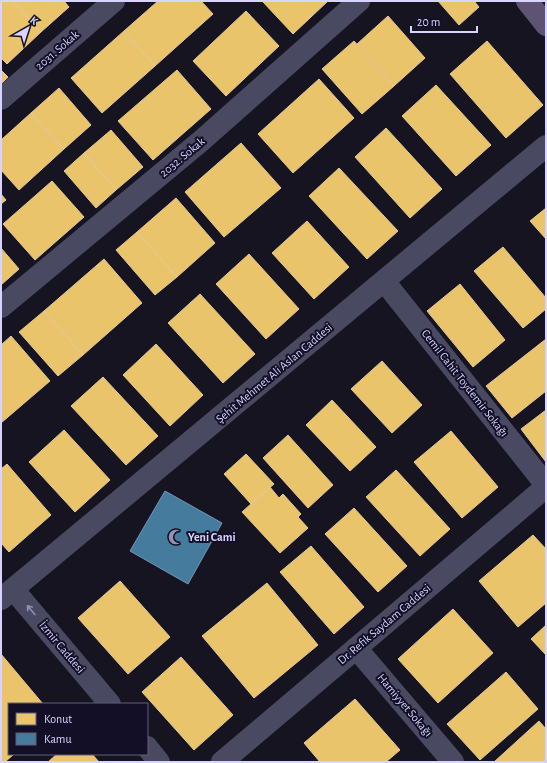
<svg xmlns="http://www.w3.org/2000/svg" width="547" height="763" font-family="'Alegreya Sans',sans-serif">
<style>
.homes{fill:#e9c46a;stroke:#e4c997}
.public{fill:#457b9d;stroke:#7196ba}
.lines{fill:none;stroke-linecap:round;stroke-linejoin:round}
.minor{stroke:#4a4962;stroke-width:22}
.major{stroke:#5e5373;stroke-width:22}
.oneway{stroke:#928eb0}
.labels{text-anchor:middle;stroke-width:4;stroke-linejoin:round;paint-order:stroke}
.street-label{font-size:12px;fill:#d9d4ff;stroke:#130f26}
.poi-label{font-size:12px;font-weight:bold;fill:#d9d4ff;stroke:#130f26;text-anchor:start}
</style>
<rect width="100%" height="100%" fill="#161421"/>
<!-- homes -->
<path class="homes" d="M1 1H13L41 32 7 64 1 58Z
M13 1H64L69 7 41 32Z
M158 1H201L213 14 155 66 124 31Z
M264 1H328L293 34 263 2Z
M438 1H474L479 7 459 25Z
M246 11 279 46 226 96 193 61Z
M388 16 425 58 394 86 357 44Z
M124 31 155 66 102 113 71 78Z
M354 41 394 86 362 114 322 69Z
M487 41 543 105 506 138 450 74Z
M1 70 8 77 1 84Z
M177 70 211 109 153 160 118 121Z
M319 79 354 118 293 173 258 134Z
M436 85 491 145 456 176 402 116Z
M59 88 91 125 64 149 31 113Z
M31 113 64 149 19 190 1 170V140Z
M386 128 442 189 410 218 355 157Z
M111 130 143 167 116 190 84 153Z
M241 143 281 188 224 237 185 192Z
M84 153 116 190 96 208 64 171Z
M339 168 398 231 367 259 309 196Z
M52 181 84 217 35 260 3 224Z
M1 194 6 200 1 204Z
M176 198 215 243 177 277 137 232Z
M546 208V239L530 221Z
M307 221 349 267 314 299 272 253Z
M137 232 177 277 155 295 116 250Z
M503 247 546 298V309L523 328 474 271Z
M1 248 19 269 1 285Z
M249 254 299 309 266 339 216 284Z
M104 259 142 303 83 355 44 311Z
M460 284 505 340 473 367 427 311Z
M200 294 255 354 223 383 168 323Z
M44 311 83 355 58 376 19 332Z
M11 336 50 381 1 423V345Z
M546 339V391L512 418 486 386Z
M156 344 203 395 170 426 123 375Z
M382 361 422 405 392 433 351 389Z
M103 377 158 436 126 465 71 406Z
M332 400 376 447 350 471 306 425Z
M546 410V462L521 429Z
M64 430 110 480 75 512 29 462Z
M451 431 498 487 462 518 414 462Z
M288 435 333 485 308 508 263 458Z
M246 454 274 484 251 504 224 474Z
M7 464 51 515 9 552 1 543V469Z
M396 470 450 529 420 556 366 497Z
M270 487 279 498 283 494 301 514 298 517 308 528 280 553 242 512Z
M354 508 407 566 378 592 325 534Z
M533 535 546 549V603L518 627 479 581Z
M311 546 364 607 334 634 280 572Z
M120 581 170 637 128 674 78 618Z
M267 583 318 645 254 698 202 636Z
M453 609 493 653 438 703 398 659Z
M546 625V655L531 639Z
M1 654 43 704H9V754H14L5 762H1Z
M181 657 233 715 194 750 142 692Z
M506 672 538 709 480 760 447 724Z
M355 699 400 750 386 762H320L304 743Z
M539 721 546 729V762H494Z
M57 754H92L99 762H48Z"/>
<!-- public -->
<path class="public" d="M165 491 222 523 188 584 130 551Z"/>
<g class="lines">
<!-- minor -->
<path class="minor" d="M1 99 114 1
M384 281 546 485
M1 307 201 141 359 1
M13 589 110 704
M1 599 546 146
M356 648 453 762
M147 747 159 762
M222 762 546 487"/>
<!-- major -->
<path class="major" d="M527 1 546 25"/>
</g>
<!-- one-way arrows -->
<defs><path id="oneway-shaft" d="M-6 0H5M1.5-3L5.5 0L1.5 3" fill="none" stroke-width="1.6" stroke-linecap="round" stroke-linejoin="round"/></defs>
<use class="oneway" href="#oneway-shaft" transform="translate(31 610) rotate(-130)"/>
<!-- icons -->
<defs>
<symbol id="mosque-bare" viewBox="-9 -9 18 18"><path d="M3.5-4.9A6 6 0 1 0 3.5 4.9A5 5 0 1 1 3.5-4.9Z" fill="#9591b1" stroke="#130f26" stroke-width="2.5" paint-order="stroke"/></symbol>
</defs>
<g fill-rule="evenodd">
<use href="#mosque-bare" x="165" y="526" width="22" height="22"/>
</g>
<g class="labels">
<!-- street labels -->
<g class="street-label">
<text transform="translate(57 50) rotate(-41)" y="4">2031. Sokak</text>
<text transform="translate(182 157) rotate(-40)" y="4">2032. Sokak</text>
<text transform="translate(274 373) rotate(-40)" y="4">Şehit Mehmet Ali Aslan Caddesi</text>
<text transform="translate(465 383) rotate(52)" y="4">Cemil Cahit Toydemir Sokağı</text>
<text transform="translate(384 624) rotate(-40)" y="4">Dr. Refik Saydam Caddesi</text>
<text transform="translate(62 647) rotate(50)" y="4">İzmir Caddesi</text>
<text transform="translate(405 705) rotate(50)" y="4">Hamiyyet Sokağı</text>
</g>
<!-- poi labels -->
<g class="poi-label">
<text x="188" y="541">Yeni Cami</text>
</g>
</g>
<!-- border -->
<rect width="547" height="763" fill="none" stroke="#d9d4ff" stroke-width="4"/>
<!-- legend -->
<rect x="8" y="703" width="140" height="52" fill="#130f26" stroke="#625e7d"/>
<rect x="16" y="713" width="20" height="12" fill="#e9c46a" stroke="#625e7d"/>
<text x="44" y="723" font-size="12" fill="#d9d4ff">Konut</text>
<rect x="16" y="733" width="20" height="12" fill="#457b9d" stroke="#625e7d"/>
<text x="44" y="743" font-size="12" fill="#d9d4ff">Kamu</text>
<!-- north arrow -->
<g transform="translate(28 28) rotate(39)" stroke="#130f26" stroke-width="3" paint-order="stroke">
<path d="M0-3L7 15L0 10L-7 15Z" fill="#d9d4ff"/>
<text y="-6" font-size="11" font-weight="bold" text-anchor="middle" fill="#d9d4ff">K</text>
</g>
<!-- scale -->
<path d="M411 26v6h66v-6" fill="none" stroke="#d9d4ff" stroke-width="2"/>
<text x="417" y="26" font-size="12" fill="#d9d4ff" stroke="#130f26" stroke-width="3" paint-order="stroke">20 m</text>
</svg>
